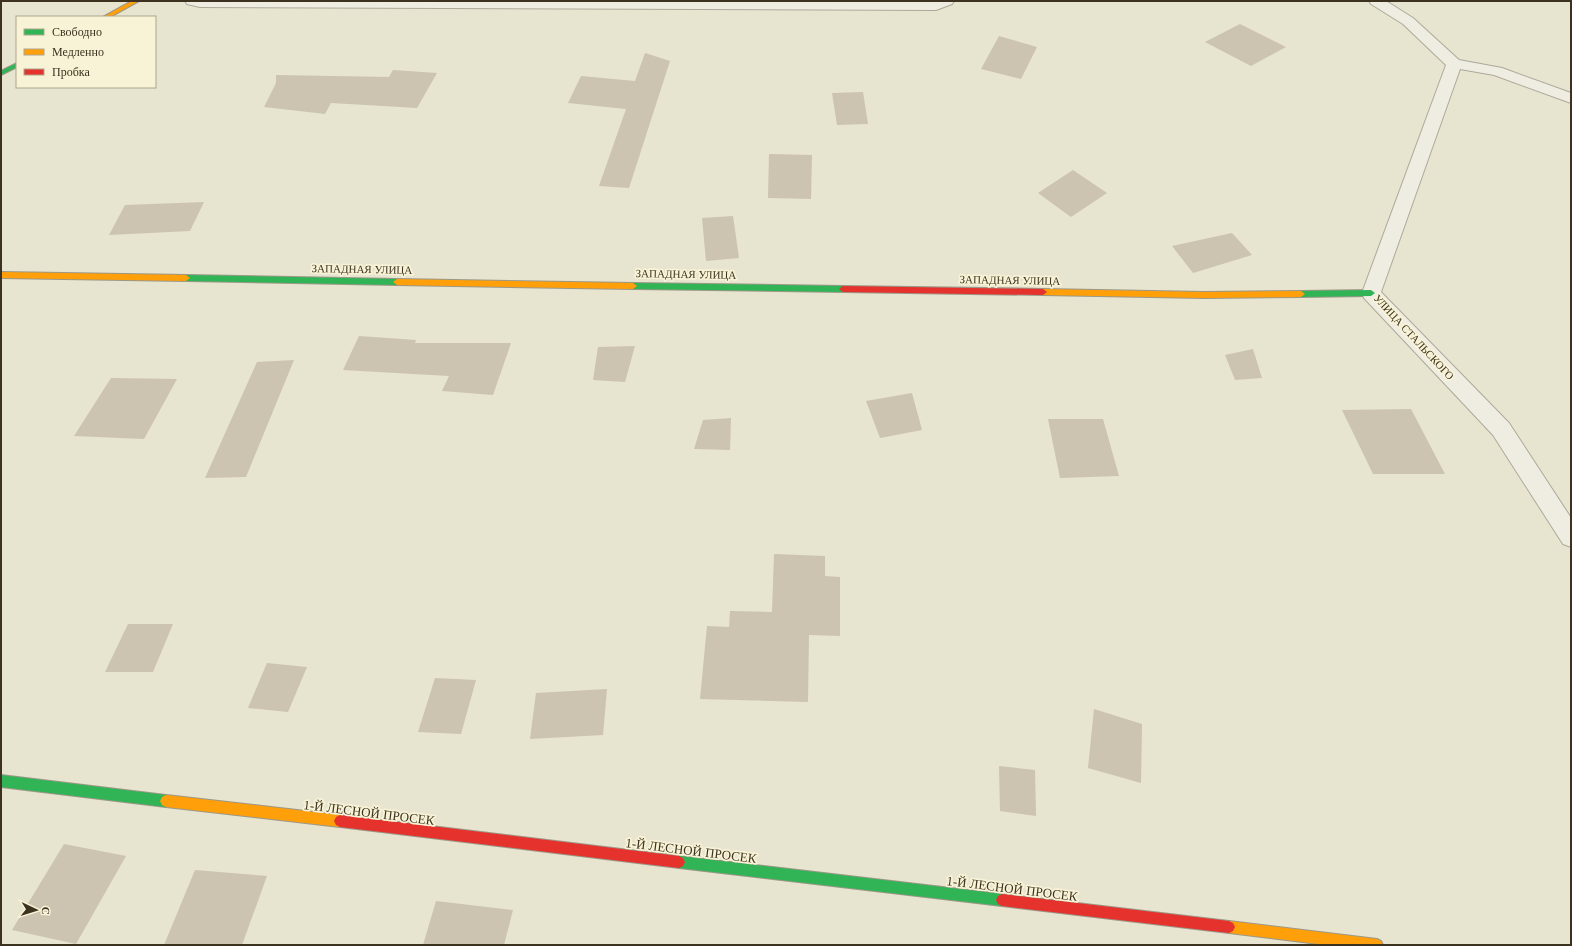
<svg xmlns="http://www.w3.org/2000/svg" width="1572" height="946" font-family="Georgia,serif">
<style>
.building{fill:#ccc3b0}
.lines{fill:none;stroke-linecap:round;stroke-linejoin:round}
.street-casing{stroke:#ada998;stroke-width:2}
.fast-casing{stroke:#9c9888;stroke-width:2}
.slow-casing{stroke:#9c9888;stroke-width:2}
.jam-casing{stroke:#9c9888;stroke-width:2}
.street{fill:#efede2;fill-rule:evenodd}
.fast{fill:#30b455;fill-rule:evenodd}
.slow{fill:#ff9f0a;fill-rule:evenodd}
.jam{fill:#e5322d;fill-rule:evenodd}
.labels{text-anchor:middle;stroke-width:3.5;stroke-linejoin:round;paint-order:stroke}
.street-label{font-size:11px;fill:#3d321f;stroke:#f8f3d6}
.near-street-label{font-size:13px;fill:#3d321f;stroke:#f8f3d6}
</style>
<rect width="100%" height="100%" fill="#e7e4d0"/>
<!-- building -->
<path class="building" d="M1240 24 1286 47 1251 66 1205 42Z
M999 36 1037 47 1021 79 981 69Z
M645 53 670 61 629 188 599 186 626 109 568 103 581 76 635 81Z
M393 70 437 73 417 108 331 103 325 114 264 107 276 83V75L389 77Z
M863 92 868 124 837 125 832 93Z
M769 154 812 155 811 199 768 198Z
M1073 170 1107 193 1071 217 1038 193Z
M204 202 190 231 109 235 125 205Z
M733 216 739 258 706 261 702 218Z
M1232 233 1252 255 1193 273 1172 246Z
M359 336 416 340 415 343H511L493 395 442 391 449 376 343 370Z
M635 346 625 382 593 380 598 347Z
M1253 349 1262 378 1235 380 1225 355Z
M294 360 246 477 205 478 257 362Z
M111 378 177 379 144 439 74 436Z
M912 393 922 430 880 438 866 401Z
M1411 409 1445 474H1373L1342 410Z
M731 418 730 450 694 449 703 420Z
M1048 419H1103L1119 476 1060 478Z
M774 554 825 556V576L840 577V636L809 635 808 702 700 699 707 626 729 627 730 611 772 612Z
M128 624H173L153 672H105Z
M267 663 307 667 288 712 248 708Z
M435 678 476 680 461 734 418 732Z
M607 689 603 735 530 739 536 693Z
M1094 709 1142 724 1141 783 1088 768Z
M999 766 1035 770 1036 816 1000 811Z
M64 844 126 856 76 944 12 930Z
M195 870 267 876 242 945H164Z
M436 901 513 910 504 945H423Z"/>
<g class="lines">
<defs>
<path id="street" d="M185 1 934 2 954 1 952 4 936 10 200 7 187 4Z
M1369 1H1386L1413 18 1459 60 1502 68 1571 93V103L1494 75 1460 69 1381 292 1509 423 1571 518V547L1563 544 1493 435 1364 298 1362 293 1446 65 1403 24 1371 4Z"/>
<path id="fast" d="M17 63V67L1 75V71Z
M186 275 397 279 401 282 397 285 186 281 182 278Z
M633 283 843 286 847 289 843 292 633 289 629 286Z
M1371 290 1375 293 1371 296 1301 297 1297 294 1301 291Z
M1 775 166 795 170 797 172 801 170 805 166 807 1 787Z
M679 856 1002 894 1006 896 1008 900 1006 904 1002 906 679 868 675 866 673 862 675 858Z"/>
<path id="slow" d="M132 1H139L110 17H103Z
M1 272 186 275 190 278 186 281 1 278Z
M397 279 633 283 637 286 633 289 397 285 393 282Z
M1043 289 1204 292 1301 291 1305 294 1301 297 1204 298 1043 295 1039 292Z
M166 795 340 815 344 817 346 821 344 825 340 827 166 807 162 805 160 801 162 797Z
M1229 921 1377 939 1381 941 1383 945H1326L1229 933 1225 931 1223 927 1225 923Z"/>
<path id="jam" d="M843 286 1043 289 1047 292 1043 295 843 292 839 289Z
M340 815 679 856 683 858 685 862 683 866 679 868 340 827 336 825 334 821 336 817Z
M1002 894 1229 921 1233 923 1235 927 1233 931 1229 933 1002 906 998 904 996 900 998 896Z"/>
</defs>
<!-- street casing -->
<use href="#street" class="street-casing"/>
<!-- fast casing -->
<use href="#fast" class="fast-casing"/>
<!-- slow casing -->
<use href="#slow" class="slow-casing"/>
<!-- jam casing -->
<use href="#jam" class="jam-casing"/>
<!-- street -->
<use href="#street" class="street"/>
<!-- fast -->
<use href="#fast" class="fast"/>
<!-- slow -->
<use href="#slow" class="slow"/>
<!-- jam -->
<use href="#jam" class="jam"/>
</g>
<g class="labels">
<!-- street labels -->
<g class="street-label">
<text transform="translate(362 269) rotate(1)" y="4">ЗАПАДНАЯ УЛИЦА</text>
<text transform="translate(686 274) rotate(1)" y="4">ЗАПАДНАЯ УЛИЦА</text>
<text transform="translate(1010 280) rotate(1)" y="4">ЗАПАДНАЯ УЛИЦА</text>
<text transform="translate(1414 337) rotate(47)" y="4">УЛИЦА СТАЛЬСКОГО</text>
</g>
<!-- near-street labels -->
<g class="near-street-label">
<text transform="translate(369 812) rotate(7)" y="5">1-Й ЛЕСНОЙ ПРОСЕК</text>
<text transform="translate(691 850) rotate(7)" y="5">1-Й ЛЕСНОЙ ПРОСЕК</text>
<text transform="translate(1012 888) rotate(7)" y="5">1-Й ЛЕСНОЙ ПРОСЕК</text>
</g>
</g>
<!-- border -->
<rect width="1572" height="946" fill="none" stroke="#3d321f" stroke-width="4"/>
<!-- legend -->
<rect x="16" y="16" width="140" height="72" fill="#f8f3d6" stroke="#ada68d"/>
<rect x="24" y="29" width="20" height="6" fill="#30b455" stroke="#ada68d"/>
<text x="52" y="36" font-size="12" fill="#3d321f">Свободно</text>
<rect x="24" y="49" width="20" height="6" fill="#ff9f0a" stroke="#ada68d"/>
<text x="52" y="56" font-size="12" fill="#3d321f">Медленно</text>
<rect x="24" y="69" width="20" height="6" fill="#e5322d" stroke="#ada68d"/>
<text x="52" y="76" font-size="12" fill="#3d321f">Пробка</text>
<!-- north arrow -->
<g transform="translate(36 910) rotate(94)" stroke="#f8f3d6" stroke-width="3" paint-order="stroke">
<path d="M0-3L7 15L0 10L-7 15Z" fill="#3d321f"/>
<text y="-6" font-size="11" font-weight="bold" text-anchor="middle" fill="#3d321f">С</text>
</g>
</svg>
